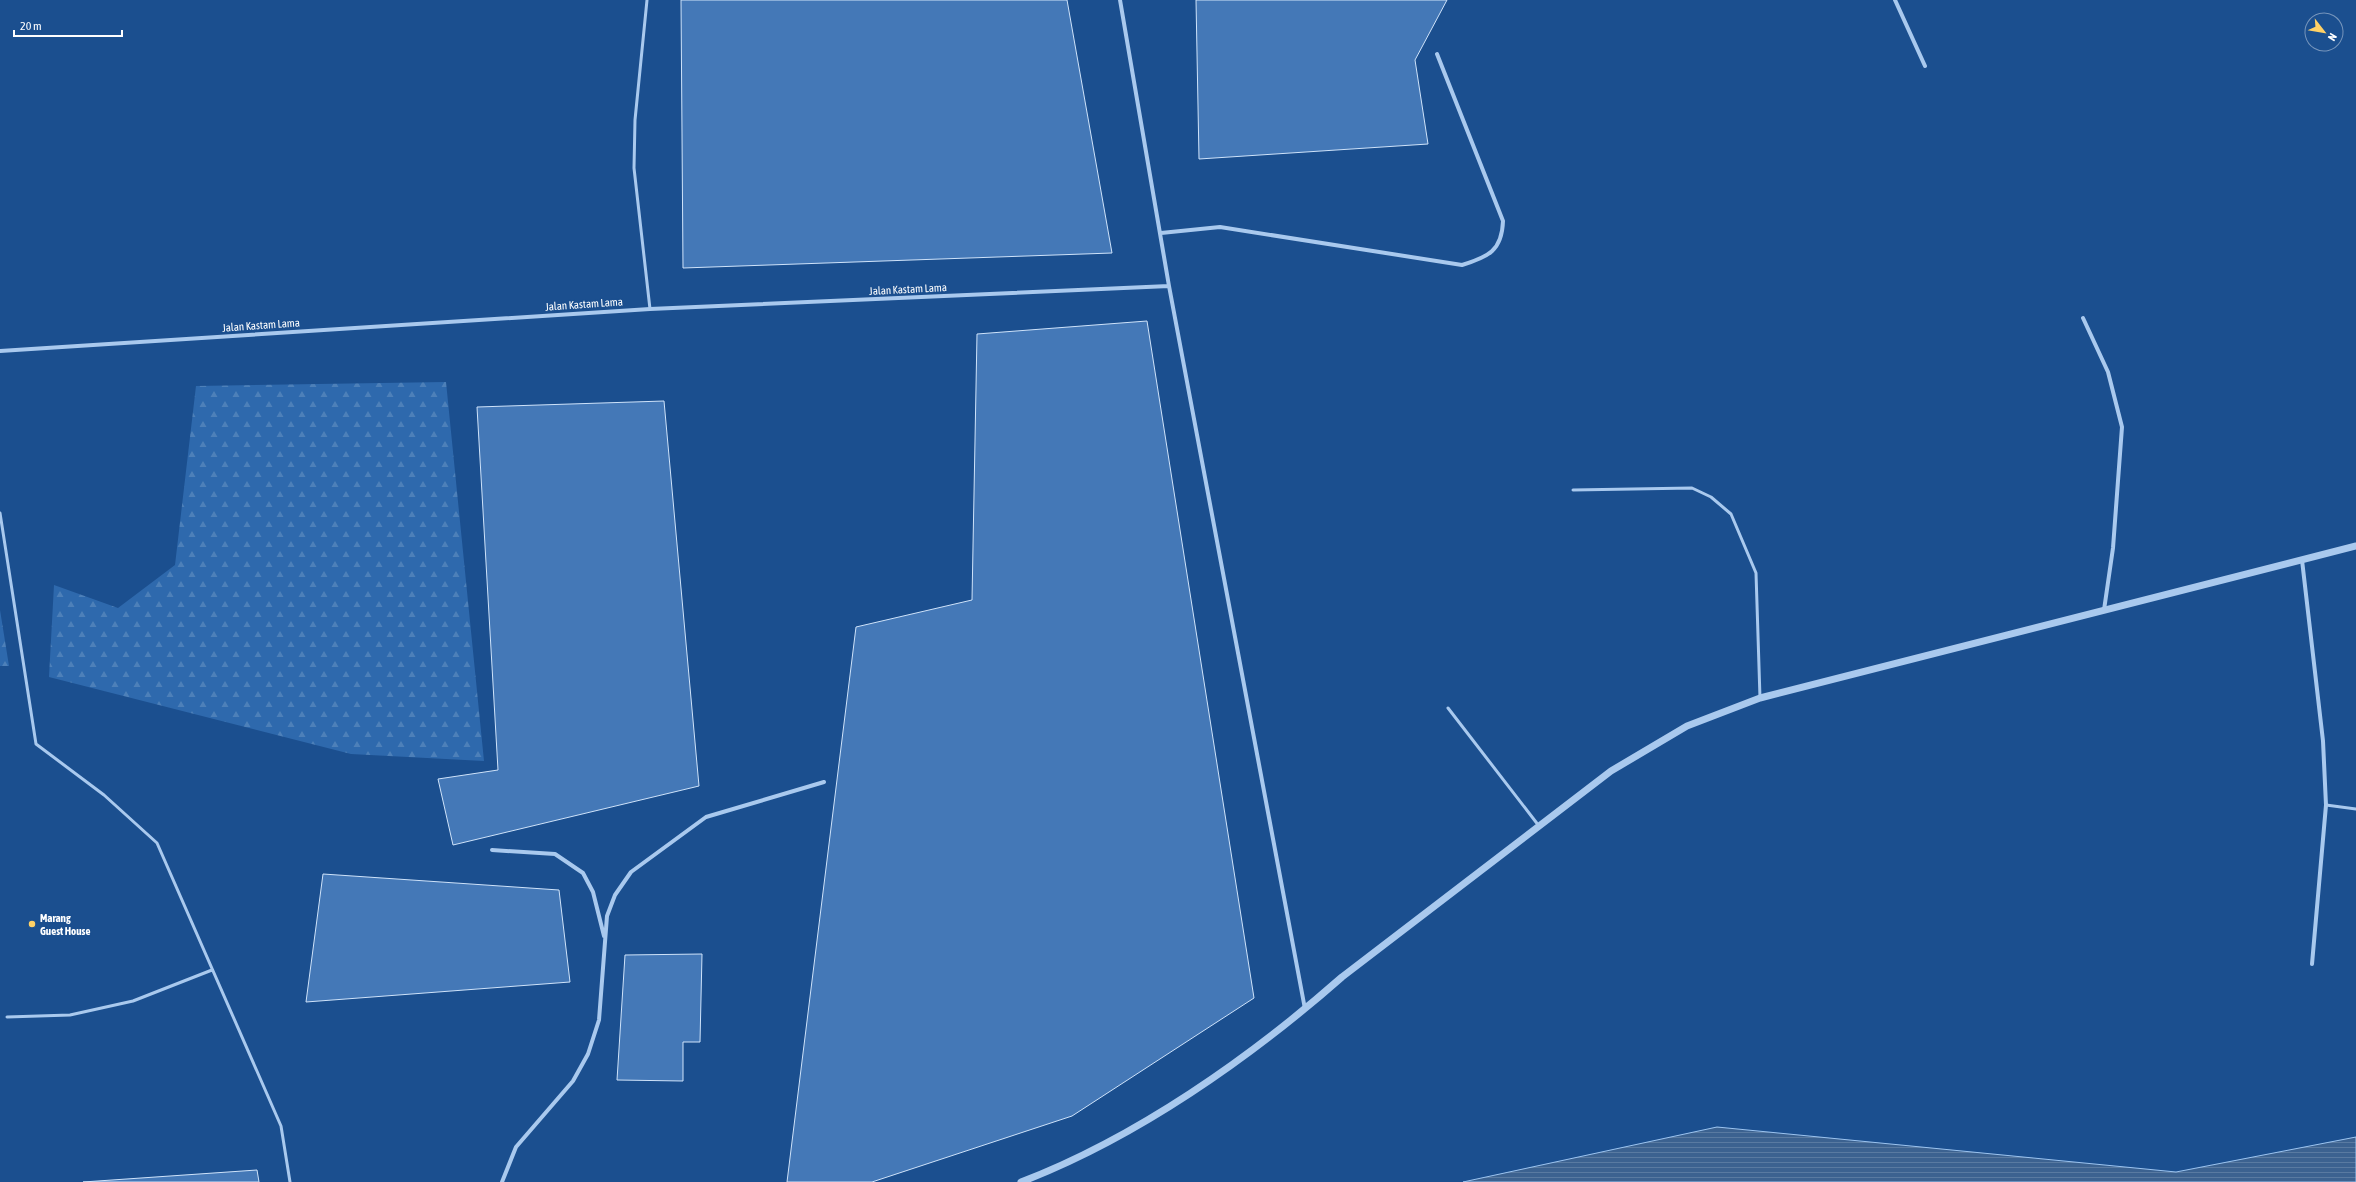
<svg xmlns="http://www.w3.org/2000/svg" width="2356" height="1182" font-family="'Asap Condensed',sans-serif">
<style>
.forest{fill:url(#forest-firs)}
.water{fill:url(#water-rules);stroke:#9cc4f0}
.building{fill:#4478b7;stroke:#cfe3fa}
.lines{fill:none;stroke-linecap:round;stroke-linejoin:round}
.service{stroke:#a9c9ee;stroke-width:3}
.minor{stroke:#a9c9ee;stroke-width:4}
.tertiary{stroke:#a9c9ee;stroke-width:7}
.poi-dot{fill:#ffd166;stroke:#1b4f8f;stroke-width:1.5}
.labels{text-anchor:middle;stroke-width:3;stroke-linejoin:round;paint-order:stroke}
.street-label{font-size:11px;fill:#fff;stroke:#1b4f8f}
.poi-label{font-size:11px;font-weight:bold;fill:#fff;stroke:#1b4f8f;text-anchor:start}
</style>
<defs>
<pattern id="forest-firs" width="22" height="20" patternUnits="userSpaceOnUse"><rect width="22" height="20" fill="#2e69ad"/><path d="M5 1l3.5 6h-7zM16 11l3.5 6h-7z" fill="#4d80b9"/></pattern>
<pattern id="water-rules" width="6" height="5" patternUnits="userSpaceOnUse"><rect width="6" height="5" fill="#3c6290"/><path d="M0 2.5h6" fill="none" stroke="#597aa1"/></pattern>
</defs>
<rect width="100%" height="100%" fill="#1b4f8f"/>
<!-- forest -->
<path class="forest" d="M446 382 484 761 351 754 49 677 54 585 118 608 175 565 196 386Z
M0 610 9 666H0Z"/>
<!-- water -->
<path class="water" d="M1717 1127 2176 1172 2356 1137V1182H1463Z"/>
<!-- building -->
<path class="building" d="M681 0H1067L1112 253 683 268Z
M1196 0H1447L1415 60 1428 144 1199 159Z
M1147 321 1254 998 1072 1116 872 1182H787L856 627 972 600 977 334Z
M664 401 699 786 453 845 438 779 498 770 477 407Z
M323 874 559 890 570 982 306 1002Z
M702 954 700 1042H683V1081L617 1080 625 955Z
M257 1170 259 1182H83Z"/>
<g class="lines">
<!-- service -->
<path class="service" d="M647 0 635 120 634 168 650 309
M1573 490 1692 488 1711 497 1731 514 1756 573 1760 698
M0 513 36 744 104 795 157 843 281 1126 290 1182
M1448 708 1539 826
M2326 805 2356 809
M7 1017 70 1015 133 1001 212 970"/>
<!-- minor -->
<path class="minor" d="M1120 0 1169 286 1305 1009
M1895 0 1925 66
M1161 233 1220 227 1462 265C1488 257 1502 251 1503 221L1437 54
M2083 318 2108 372 2122 427 2113 548 2104 610
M0 351 650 309 1169 286
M2302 560 2323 741 2326 805 2312 964
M492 850 555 854 583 873 593 892 604 936
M502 1182 516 1147 573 1081 588 1054 599 1020 607 916 615 895 631 872 706 817 824 782"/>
<!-- tertiary -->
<path class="tertiary" d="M1021 1182C1136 1138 1250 1058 1342 977L1611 771 1687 726 1760 698 2356 546"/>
</g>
<!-- markers -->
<circle class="poi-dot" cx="32" cy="924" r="4"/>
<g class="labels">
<!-- street labels -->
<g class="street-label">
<text transform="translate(908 289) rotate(-3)" y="4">Jalan Kastam Lama</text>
<text transform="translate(584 304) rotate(-4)" y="4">Jalan Kastam Lama</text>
<text transform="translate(261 325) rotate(-4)" y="4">Jalan Kastam Lama</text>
</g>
<!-- poi labels -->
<g class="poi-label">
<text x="40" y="922">Marang<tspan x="40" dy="13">Guest House</tspan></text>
</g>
</g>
<!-- north arrow -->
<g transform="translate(2324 32) rotate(121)"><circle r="19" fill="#1b4f8f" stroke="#7695bc"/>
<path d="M0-3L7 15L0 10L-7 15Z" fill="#ffd166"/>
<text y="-6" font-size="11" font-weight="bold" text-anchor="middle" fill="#ffffff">N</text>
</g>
<!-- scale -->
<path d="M14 30v6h108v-6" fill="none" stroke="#ffffff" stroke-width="2"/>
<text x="20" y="30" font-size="12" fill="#ffffff" stroke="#1b4f8f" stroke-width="3" paint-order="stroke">20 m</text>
</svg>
